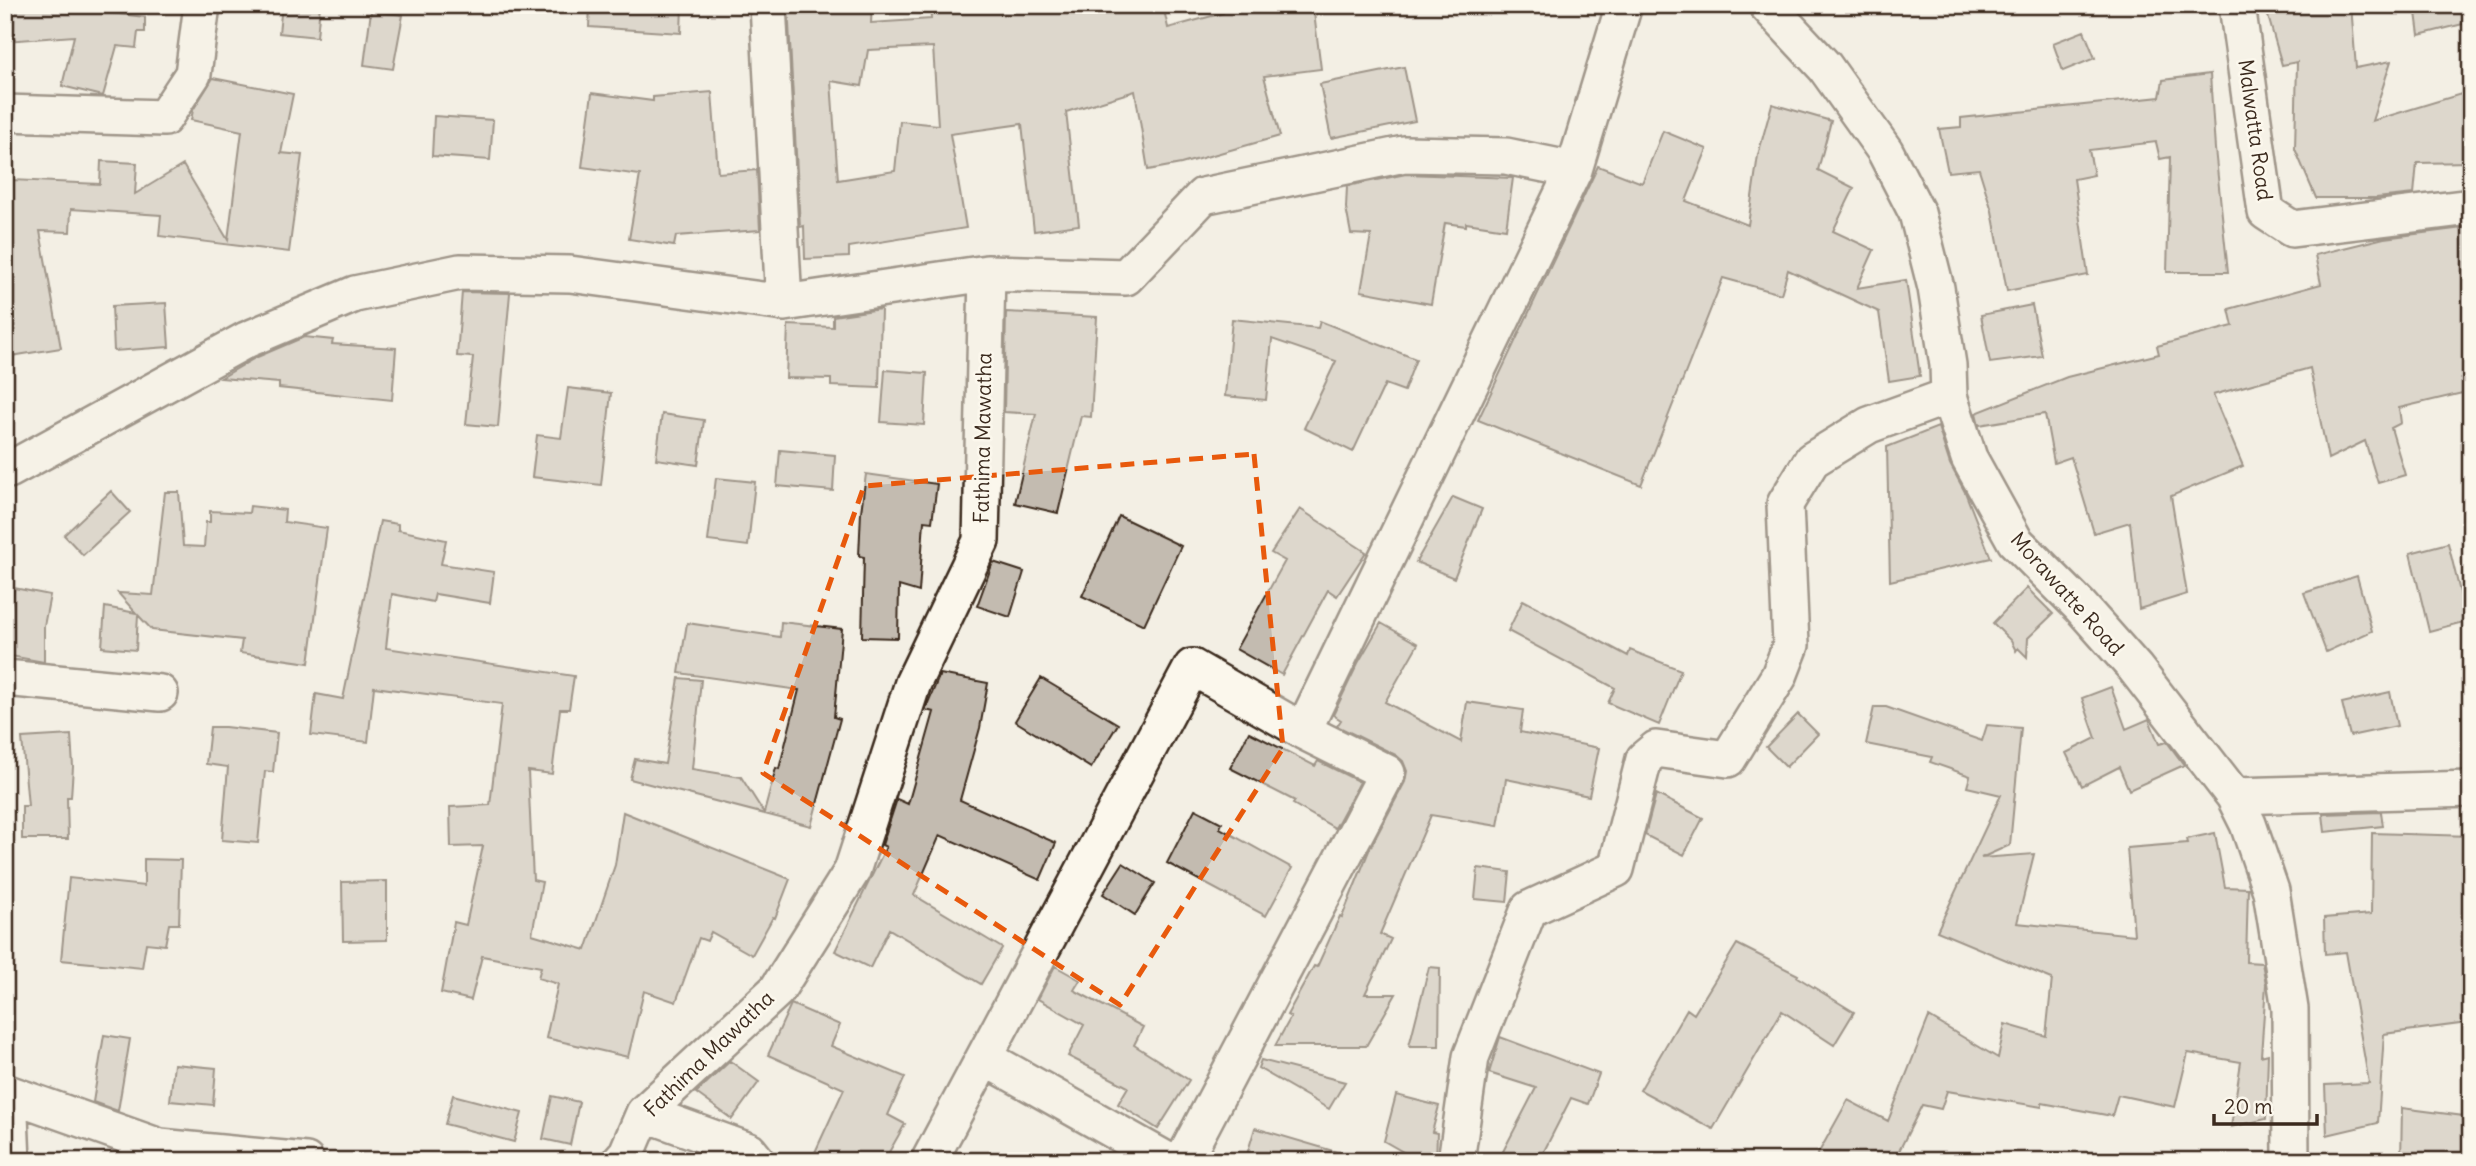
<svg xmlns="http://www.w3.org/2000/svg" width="2476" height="1166" font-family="Delius,sans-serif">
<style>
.building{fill:#c3bbb0;stroke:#3b2a1e;stroke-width:2;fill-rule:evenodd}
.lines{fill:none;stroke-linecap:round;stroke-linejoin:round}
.minor-casing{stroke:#3b2a1e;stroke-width:40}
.minor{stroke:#fbf7ec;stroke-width:35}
.marked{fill:none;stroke:#e8590c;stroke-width:5;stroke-dasharray:14 9;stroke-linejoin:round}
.labels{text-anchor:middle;stroke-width:5;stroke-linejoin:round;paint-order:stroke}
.street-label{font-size:21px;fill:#3b2a1e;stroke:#fbf7ec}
</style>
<rect width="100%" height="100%" fill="#f3efe4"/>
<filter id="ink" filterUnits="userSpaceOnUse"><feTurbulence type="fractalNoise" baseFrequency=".0143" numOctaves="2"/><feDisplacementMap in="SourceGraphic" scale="14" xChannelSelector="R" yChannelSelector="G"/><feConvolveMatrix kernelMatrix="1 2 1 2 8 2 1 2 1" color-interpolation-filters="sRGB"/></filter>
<g filter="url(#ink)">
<!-- building -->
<path class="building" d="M5 5H41L145 17V32H138L136 48 117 46 103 96 62 86 74 36 5 41Z
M282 5H320L317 37 279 33Z
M590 5H682L681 33 589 27Z
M788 5H872L871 23 931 19 930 5H1163L1168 28 1223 13 1221 5H1313L1321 69 1264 76 1280 136 1181 164 1148 170 1135 91 1066 112 1079 225 1034 231 1022 124 950 134 966 228 849 247V257L805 259 804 226 800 227ZM933 47 938 125 900 121 895 171 838 180 831 81 862 86 868 50Z
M2306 5H2351L2356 68 2391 61 2372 121 2471 91V162L2417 163 2414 194 2376 198H2316L2295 149 2297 62 2282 65 2266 9Z
M2415 5H2471V22L2419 35Z
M371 11 403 15 393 69 364 65Z
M2084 31 2095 58 2063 71 2053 43Z
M1404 67 1415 121 1331 138 1320 84Z
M2210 74 2215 149 2228 272H2167L2170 157 2160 159 2156 142 2089 150 2094 175 2074 179 2088 275 2007 291 1992 211 1979 169 1948 172 1939 129 1961 127V118L2160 97 2163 80Z
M213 78 293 94 281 153 302 155 289 252 159 236 161 215 71 209 70 232 40 231 61 348 5 357V272L8 271 12 180 100 184 101 161 137 163 135 194 183 165 228 240 242 131 191 120 193 110Z
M712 92 718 173 757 170 760 230 676 236 674 246 629 239 640 175 582 167 592 93 653 101V97Z
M1772 104 1831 121 1818 170 1854 188 1833 231 1874 250 1857 288 1906 280 1920 376 1889 381 1879 312 1788 270 1781 294 1723 278 1641 485 1478 420 1598 166 1642 183 1663 131 1707 149 1686 201 1748 225 1758 155Z
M434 116 493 120 490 160 432 156Z
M1406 174 1513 178 1506 229 1466 223V226L1445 223 1431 304 1361 291 1371 235 1351 234 1346 208 1347 186Z
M2471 227V391L2399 408 2401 423 2391 428 2405 475 2378 483 2365 441 2328 459 2310 368 2213 395 2243 466 2171 496 2187 594 2139 609 2130 522 2094 533 2071 457 2054 463 2045 414 1979 425 1976 413 2067 377 2159 354 2157 346 2233 326 2229 309 2321 284 2315 255 2384 238Z
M462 292 510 293 498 427 466 424 473 357 457 356Z
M166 303 169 347 114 351 112 306Z
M2032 305 2042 356 1990 363 1981 315Z
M881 309 879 388 831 386V379L786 378 788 325 833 327V316Z
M1006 312 1097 317 1091 417 1081 416 1058 513 1015 503 1036 414 1004 412Z
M1232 319 1318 328 1320 321 1416 359 1404 391 1385 384 1353 452 1304 428 1336 361 1272 339 1266 400 1225 396Z
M304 337 333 340 332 344 396 348 392 400 279 388V383L221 378 255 358Z
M885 370 927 373 924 425 881 422Z
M568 388 611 393 601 485 532 477 537 435 561 438Z
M662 414 704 420 698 465 656 459Z
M1938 427 1950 464 1965 492 1991 558 1890 581 1887 447Z
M780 450 835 455 833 491 777 486Z
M866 474 937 484 932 522 924 521 919 592 899 586 898 638 862 637 864 557 859 556 861 512Z
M716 478 755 482 748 546 708 541Z
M111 491 130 512 83 555 64 535Z
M165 492H179L183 546 204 547 206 522H210V511L249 513 250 506 285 510 284 522 327 528 309 663 240 653 242 640 152 630 138 615 136 650 102 647 105 607 136 613 118 593 153 595Z
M1453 497 1482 509 1454 578 1416 562Z
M1300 509 1366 552 1337 596 1328 590 1282 675 1236 649 1285 561 1271 553Z
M1119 516 1181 546 1144 625 1082 596Z
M380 521 398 524V530L446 540 441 564 494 572 490 603 435 594 433 602 392 594 386 648 574 676 569 709H560L552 774 528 771 533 880 542 882 532 934 586 950 615 865 623 812 790 879 775 918 773 917 752 955 711 932 707 941 699 938 676 1002 644 991 628 1057 546 1038 558 984 538 978 541 967 482 956 471 1000 441 993 454 922 466 925 483 846 451 847 450 807 490 805 502 704 374 687 368 742 311 735 316 694 343 699Z
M2448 543 2467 621 2429 631 2410 553Z
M993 562 1024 572 1010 617 977 606Z
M2357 576 2372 631 2326 652 2304 593Z
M14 588 50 595 44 626V662L5 655V614L9 615Z
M2027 588 2053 614 2028 638 2027 657 2018 648 2016 651 2011 641 1993 623Z
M1523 600 1628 656 1630 650 1681 670 1659 725 1608 703 1615 688 1508 631Z
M781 622 842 629 834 717 840 719 811 826 630 779 635 759 665 764 679 678 701 680 692 769 741 777 764 813 776 768 779 769 799 690 679 673 687 623 780 637Z
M1381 623 1418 644 1385 702 1461 742 1467 702 1523 710 1520 732 1599 748 1589 796 1506 779 1498 826 1431 815 1380 934 1391 939 1365 994H1396L1366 1046H1275L1291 1017 1287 1015 1314 966 1317 967 1340 916 1342 917 1370 848 1405 782 1407 771 1403 761 1396 755 1337 726 1341 720 1333 715 1358 663Z
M940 674 988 683 980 728 960 800 1056 843 1040 880 940 835 914 895 1002 948 981 984 889 929 870 968 835 951 886 847 882 845 897 799 908 804 934 712 925 710Z
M1041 678 1118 724 1091 768 1015 721Z
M2111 687 2126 729 2149 719 2159 744 2167 742 2184 765 2129 790 2119 767 2082 786 2066 753 2096 738 2082 698Z
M2390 692 2397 726 2350 736 2342 703Z
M1874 707H1886L1982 741 1987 725 2021 728 2010 845 1981 858 2034 854 2017 923 2134 935 2127 848 2187 843 2186 839 2215 833 2225 887 2248 888 2246 962 2262 963 2266 984 2261 1056 2268 1054 2266 1119 2231 1127 2241 1062 2188 1053 2175 1107 2118 1095 2112 1116 2042 1103V1107L1947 1091 1941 1109 1922 1105 1894 1161H1814L1848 1100 1888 1121 1929 1017 1998 1058 2005 1024 2046 1036 2052 979 1937 931 2001 795 1967 787 1970 776 1930 762 1932 757 1866 744Z
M1798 714 1818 734 1786 767 1766 747Z
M210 727H225L277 733 273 772 265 771 258 843 222 840 228 767 206 764Z
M1249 732 1315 766 1318 761 1360 782 1335 828 1293 804 1295 801 1230 768Z
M71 735 73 767 71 797H67L68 839H22V806H28L22 738Z
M1656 794 1703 818 1684 855 1645 835Z
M1195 809 1222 823 1220 828 1292 868 1266 916 1167 863Z
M2381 812 2383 826 2325 832 2323 814Z
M2372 833 2471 836V954H2468L2467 1023 2384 1034 2378 1123 2327 1135 2325 1085 2369 1083 2346 952 2325 954 2324 918 2371 914Z
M144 859 181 860 179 924H169L165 945 146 943 142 968 61 960 69 878 144 886Z
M1123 863 1155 883 1135 915 1103 894Z
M1478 868 1510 872 1507 902 1475 899Z
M387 881V940L343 941 342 882Z
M1737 944 1798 975 1797 977 1854 1012 1834 1045 1782 1011 1713 1129 1640 1090 1687 1009 1694 1014Z
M1055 966 1080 980 1074 990 1143 1027 1134 1045 1189 1080 1158 1129 1118 1104 1128 1087 1068 1056 1084 1025 1038 999Z
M1429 967 1440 968 1439 1046H1409Z
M791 1004 840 1025 831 1046 905 1077 888 1115 905 1124 884 1161H811L844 1089 768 1055Z
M104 1035 130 1039 118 1111 93 1102Z
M1500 1037 1599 1074 1588 1104 1571 1098 1539 1161H1498L1536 1088 1489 1073Z
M1261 1060 1345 1082 1329 1109 1258 1068Z
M730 1061 759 1082 732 1119 696 1093Z
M174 1064 216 1068 213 1105 170 1101Z
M453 1095 522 1113 514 1142 445 1124Z
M1396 1095 1439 1106 1432 1132 1437 1133 1436 1161H1419L1384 1141Z
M552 1096 579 1102 570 1145 543 1139Z
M2402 1108 2471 1117V1161H2401Z
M1255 1128 1340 1153 1339 1161H1245Z"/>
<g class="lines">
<defs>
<path id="minor" d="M768 5 784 303
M1767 5 1825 67 1885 151 1917 213 1936 288 1948 365 1949 396 1969 458 2015 541 2080 606 2135 668 2234 796 2248 824 2271 891 2290 1009 2291 1161
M2237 5 2266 212 2292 229 2471 207
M5 113 164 118 193 74 202 5
M5 466 9 470 246 340 355 294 460 272 570 274 784 303 987 273
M5 678 160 693
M1303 731 1574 170 1624 5
M2234 796 2471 789
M985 1058 1168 1161
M5 1092 160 1147 306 1161
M9 1094 12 1161
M644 1113 749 1151 757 1161
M620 1161 627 1153 644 1113 777 990 852 871 913 683 981 541 987 273 1126 277 1203 196 1404 154 1506 156 1574 170
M929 1161 1192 667 1303 731 1387 773 1183 1161
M1456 1161 1471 1057 1529 909 1616 869 1644 759 1656 749 1728 759 1779 676 1791 645 1785 504 1812 460 1869 425 1949 396"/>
</defs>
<!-- minor casing -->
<use href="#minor" class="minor-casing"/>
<!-- minor -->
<use href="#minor" class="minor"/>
</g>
</g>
<!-- marked area -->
<path d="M0 0H2476V1166H0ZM1254 454 1283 748 1120 1005 763 773 864 486Z" fill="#f3efe4" fill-opacity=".55" fill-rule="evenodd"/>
<path class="marked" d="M1254 454 1283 748 1120 1005 763 773 864 486Z"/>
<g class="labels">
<!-- street labels -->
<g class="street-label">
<text transform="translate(2255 130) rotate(82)" y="7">Malwatta Road</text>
<text transform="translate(983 438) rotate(-89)" y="7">Fathima Mawatha</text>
<text transform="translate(2067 594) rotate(48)" y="7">Morawatte Road</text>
<text transform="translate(709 1054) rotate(-44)" y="7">Fathima Mawatha</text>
</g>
</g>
<!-- margin -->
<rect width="2476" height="1166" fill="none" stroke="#fbf7ec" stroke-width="28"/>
<rect x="14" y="14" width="2448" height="1138" fill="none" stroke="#3b2a1e" stroke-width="2.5" filter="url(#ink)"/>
<!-- scale -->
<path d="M2214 1114v10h103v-10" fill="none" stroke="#3b2a1e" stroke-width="3.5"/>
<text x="2224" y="1114" font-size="21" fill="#3b2a1e" stroke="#fbf7ec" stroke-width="5" paint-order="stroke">20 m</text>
</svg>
